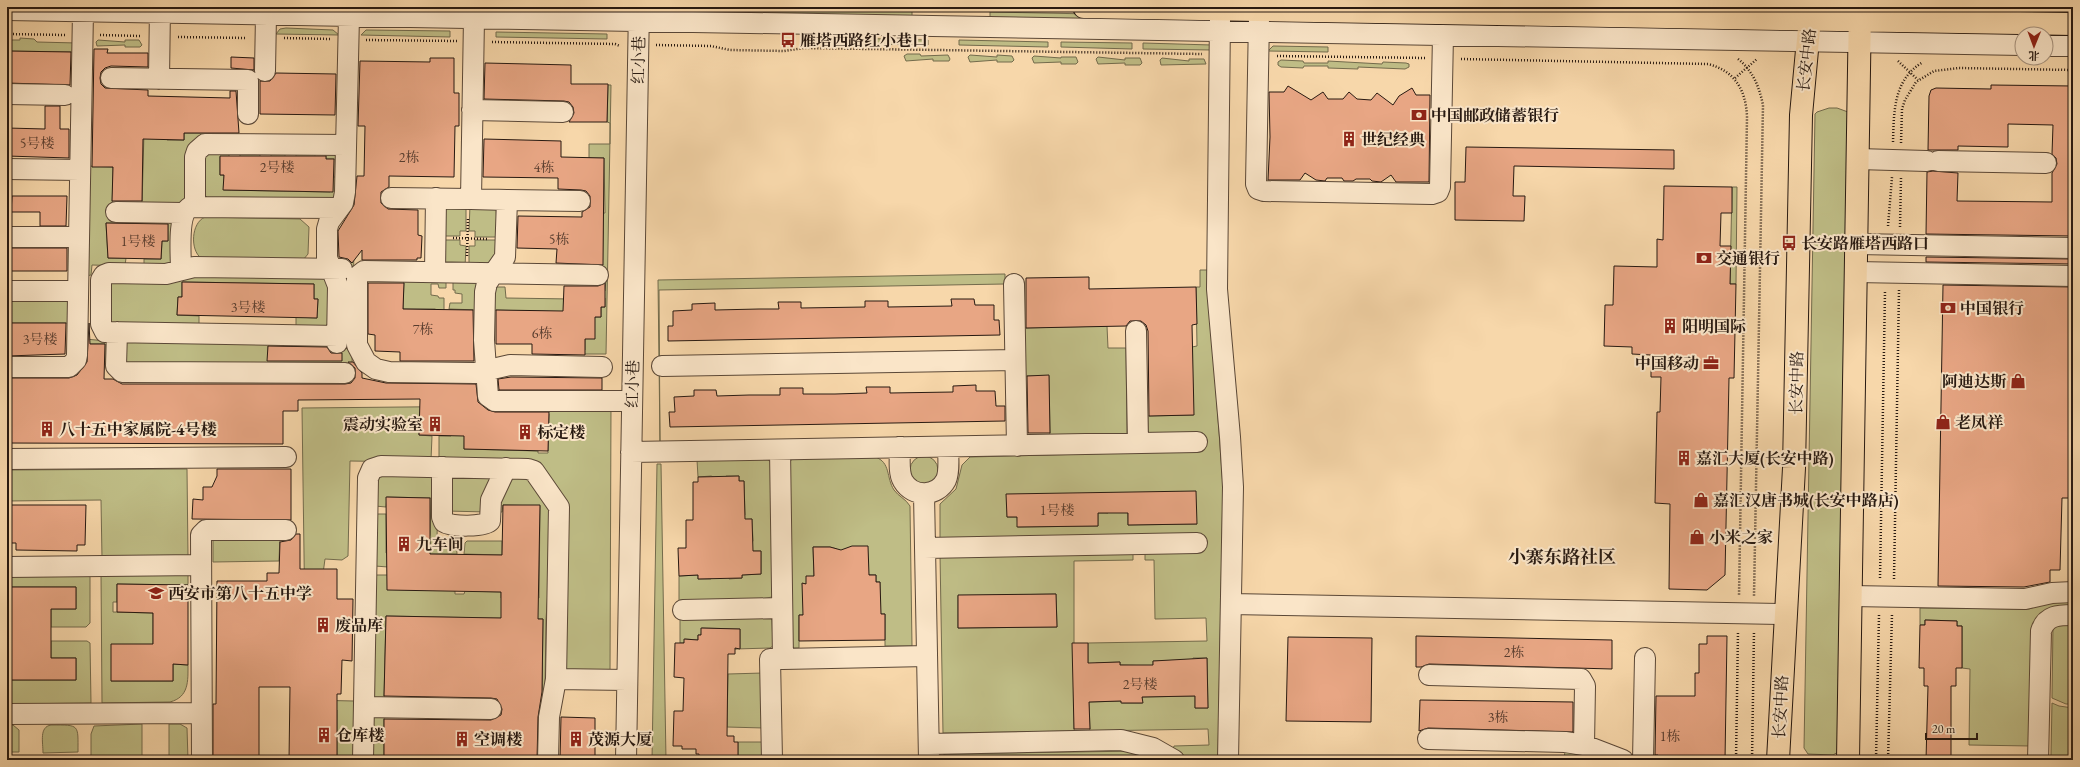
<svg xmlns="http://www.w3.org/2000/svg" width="2080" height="767" font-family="'EB Garamond','Noto Serif SC',serif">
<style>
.green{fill:#bfbd86;stroke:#736b4c;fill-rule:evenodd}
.building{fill:#e8a684;stroke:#271911}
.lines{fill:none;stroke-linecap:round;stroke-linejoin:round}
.minor-casing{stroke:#5b4837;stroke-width:22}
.major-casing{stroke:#271911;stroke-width:24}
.path{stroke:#271911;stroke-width:2.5;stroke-dasharray:1 2;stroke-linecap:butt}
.minor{stroke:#fae5c8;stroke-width:20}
.major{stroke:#f7d7aa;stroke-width:22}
.labels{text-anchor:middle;stroke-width:4;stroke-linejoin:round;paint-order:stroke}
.number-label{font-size:14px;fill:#573c2e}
.poi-label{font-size:16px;font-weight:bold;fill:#271911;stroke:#fae5c8;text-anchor:start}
.street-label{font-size:16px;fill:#271911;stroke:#fae5c8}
.quarter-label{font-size:18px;font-weight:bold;fill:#271911;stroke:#fae5c8}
</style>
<rect width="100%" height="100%" fill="#f7d7aa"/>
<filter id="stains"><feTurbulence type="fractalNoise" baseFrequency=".005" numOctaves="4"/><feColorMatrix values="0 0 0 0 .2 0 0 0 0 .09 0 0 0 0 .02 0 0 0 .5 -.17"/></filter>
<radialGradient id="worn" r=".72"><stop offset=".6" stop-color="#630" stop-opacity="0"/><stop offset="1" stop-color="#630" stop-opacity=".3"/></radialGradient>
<!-- green -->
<path class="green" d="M678 7 912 11V22L678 18Z
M990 12 1194 16 1193 27 990 23Z
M286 28 333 30 339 35 276 34 280 29Z
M366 30 450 31V37L361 35Z
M496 32 607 34V39L496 37Z
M804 37 928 40V45L804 43Z
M20 38 34 39 37 42 77 43 76 52 7 51V40H20Z
M98 40 125 42V40H139L142 45 140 47H125V45L97 46 96 42Z
M959 40 1048 42V47L959 45Z
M1061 42 1132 43V49L1061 47Z
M1143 43 1212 45V50L1143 49Z
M1273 46 1328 47V52L1268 51Z
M907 54H920L921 56 948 55 950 59 949 61H933V59L906 61 904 56Z
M970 55 997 57V55L1012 56 1014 60 1012 62H997V60L970 62 968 57Z
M1034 56 1061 58V57H1076L1078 62 1076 64H1061V62L1034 63 1032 58Z
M1098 57 1125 60V58H1140L1142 63 1140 65H1125V63L1098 64 1096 59Z
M1162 58 1189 61V59H1204L1206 64 1161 65 1160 60Z
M1281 60 1303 61 1304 63H1328V61L1382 64 1383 62 1406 63 1409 64V67L1405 69 1358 67V69L1328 68V66H1304L1303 68 1281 67 1278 65V62Z
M608 85H611L606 354H562V350H585V339L591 317H601V307H605V298H601V292L605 291 606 280H602L603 231 600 213H605L604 158H589V144H610V123L607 122Z
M1829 108H1837L1848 112 1838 752 1833 755 1808 754 1804 748 1815 114 1817 112Z
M352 126H356L352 366 129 365 125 363V342L327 343V347L268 346V358L340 354 343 344 349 343Z
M144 132 167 133V140H184V133H211L202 136 186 197 183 203 142 206Z
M87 141 88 166 113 167 112 217 172 220V264L144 266V259H161L162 241H168V224L106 223 108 258H126L125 266 92 265 91 275 86 276 85 339 107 341V363L83 376ZM85 344H105V360H85Z
M208 150 332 153 337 158 336 194 330 200 208 198 202 192 203 156ZM229 152H240V157L260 158V153H271V158H285V153H296V158L315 159V154H326V159H335V177H331L330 192 224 190V175H220V157H229Z
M1732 187H1737L1736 284H1730Z
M443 205H466V231H460V236H443Z
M470 205 496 209 498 237H475V231H469Z
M205 217 300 219 309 227 308 254 303 260 201 258C190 250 191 223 205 217Z
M442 240H460V245L466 246 465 267 442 266Z
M475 240H498L495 264 469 267V246H475Z
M1200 270H1207L1223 486 1218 760H1186L1173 749 1174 746 1209 745 1208 729 1090 731 1089 702 1121 701 1122 703H1142V697L1195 696V708H1208L1207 658H1193V664L1185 660 1153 661V666L1120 665V662L1096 663 1088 673V643L1207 641 1206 618 1155 619 1154 560H1145V550L1205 549V537L940 541V504L956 489 962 465 970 457 1203 451V433L1148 434V416L1193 415 1192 347 1197 346 1196 287H1200ZM1127 493 1197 524 1128 525ZM1007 495 1108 513H1098V526L1018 527 1017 517H1007Z
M1005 274V284L659 290 660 443 658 280Z
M189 275 317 276 329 280 328 326 296 328V317L317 318 318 299H314V284L182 282V297H178L177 315 199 316V326L109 325 110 280Z
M404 278 446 279V288H439L438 284H431V295L438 296 439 298H444V314L435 309H403Z
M453 279 479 283V310L449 309 450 303H462V294L455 293V290H453Z
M498 287H505L506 298 571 299V312L490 310 495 288Z
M7 298 68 301 71 323H7Z
M1107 326 1108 348H1126L1127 434 1050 436 1049 376H1025L1024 328Z
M611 405 610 675H561L564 506 534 464 439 459V436H451L452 413 420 412 419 435 432 436 431 460 418 462 350 461 348 556 342 560 325 559 306 698 302 408ZM465 413 549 414 548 453H538V451L464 449Z
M910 470a14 14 0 1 1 28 0a14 14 0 1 1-28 0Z
M875 457C891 462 886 478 894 490 898 496 906 499 910 506L912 646H885V614H869L880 598V582H876V575L845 574 837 549 830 547H813L814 576 806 584H802L814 615H799V648H791L790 461 793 459Z
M767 459 771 462 774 594 772 597 761 599 679 601V576L698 575V579H711L712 575H729V579L742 578V575L761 574V551H745L753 541 752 519 739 520 745 515 744 481H739V476H726V481L711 476 698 477 697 460Z
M657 464H661L666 760H652Z
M187 469 188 557 102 558 101 500 7 501V470Z
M433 473 438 483 437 540 456 541 457 554H423L430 535 431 498 387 497 386 507 375 506 376 475Z
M491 474 488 512 446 511 449 475Z
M527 475 554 508 546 619 544 760 542 701 543 619 386 616 384 698H369L374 575H387L455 591V594H464L465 591 501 592V598H539L540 506 503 505 502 512H495L506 476Z
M375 514H386V553H388V567L375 566Z
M213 534H280L279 561 213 562Z
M467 541H502V555L464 554 465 543Z
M1133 551V560L1074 561V731L943 733 940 554ZM1056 594 1057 627 958 628V596Z
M90 574V623L86 627H51V609H76V587H7V575Z
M101 574H188V585L117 584V602H113V612L153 613V644L111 681H173V664L188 665C188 681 189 697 170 702L102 703Z
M2073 599V607L2048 610 2031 746 1969 745 1970 669 1962 668V626H1957V621L1925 620V625H1920V608L2029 609 2047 603Z
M770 618 772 620 773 646 770 648 735 649 740 648V629L702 628 701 635H698V640L685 639 684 643H680V619Z
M2073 623V704H2066L2052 698 2053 625Z
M51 641H87L90 643 91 703 7 704V680H76V658H51Z
M763 673 764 728 727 727 728 674Z
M308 700 354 701 359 760H337V710H311L307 760Z
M2052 703 2059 706 2073 708V757L2051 756Z
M369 716H384V759L451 760H368Z
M142 724V760H91V734L94 726Z
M169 724H180L187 728 188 760H169Z
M7 725H13L19 730V752H7Z
M51 725C80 725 78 724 78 752L43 753C43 742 39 727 51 725Z
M738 742H764V760H738Z
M1140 751 1161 760H944V754Z
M1565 751 1595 760H1564Z"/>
<!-- building -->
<path class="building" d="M94 49H108L107 53H148V67L111 66 105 68 101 72 100 78 101 84 105 88 148 90V96L230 98V91H236L239 133H184V140L143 139 142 201H112L113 167H92Z
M7 51 71 52 70 85 7 83Z
M231 57 254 58V70L231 68Z
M430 58H454V93H459V126H455L454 177 389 176V187L381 192V203L388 209 418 210V235L422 236 421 258H417V260H362V250L352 263 348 259 339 257 338 231 354 205 357 176H364L365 126H358L360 61 430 62Z
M485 63 571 65V84H608L607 122H569L574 113 573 107 569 102 564 101 484 99Z
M276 73 336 74 335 115 260 114V81H270Z
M1991 85 2073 86V125H2070L2069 203H2073V236L1926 234 1927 172 1933 171 1958 173 1957 201 2052 202V173L2057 164 2056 158 2052 154 2053 125 2008 124V147L1958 146V150H1928L1929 96 1931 90 1936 88 1991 89Z
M1288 86 1311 100 1323 92 1328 99H1343L1349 92 1357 99 1371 100 1377 93 1393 105 1399 96 1412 88 1416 95H1430L1429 182H1396L1391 175 1381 182 1372 181 1370 179H1356L1353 181H1344L1342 178H1327L1325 181 1316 180 1305 173 1300 180H1268L1270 137 1269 92H1284Z
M45 106H60V129H69V158L7 156V128L45 129Z
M484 139 561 141V157L604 158 603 265 556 263 557 249 517 248 518 216 582 217V212L590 207V196L586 191 581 190 558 189V178L483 177Z
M1466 147 1674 150V169L1514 166 1513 196H1525L1524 221 1455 220V182H1465Z
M220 156H326V159H334L333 192 223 190 224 175H220Z
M1664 186 1732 187V213H1721L1720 246H1731L1730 284H1736L1734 378H1729L1725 575 1707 590 1669 589 1670 504 1655 503 1657 412H1660L1661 377H1651V355L1632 354V347L1604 346 1605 305H1613L1614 266 1657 267V239L1663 240Z
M12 196H67L66 226H40V212H11Z
M106 223 168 224V241H162L161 259 108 258Z
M7 248H67V271H7Z
M1926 257 2073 259V264L1926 262Z
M1089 277V289L1196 287 1197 324 1192 325 1194 415 1149 416 1148 331 1146 325 1141 321H1130L1126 326 1026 328V278Z
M182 282 314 284V299H318L317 318 177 315 178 297H182Z
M368 283H404L403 309 473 310 474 361H400V352L375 351V335L368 334Z
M605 283V307H601V317H595V339H585V355L532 354V344H496V310L563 311 564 286H598Z
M1943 285 2073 287V498H2062L2060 570H2050V582L2024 587 1938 586Z
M951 299H974L975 305H994V320H999L1000 335 668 341V326H673V311L692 310V304L715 303V310L759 309H779L778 302H801V308L865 307V301H888V307L952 306Z
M7 323H66L65 354 7 356Z
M89 323 90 344H105L104 379H113L122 384H345L351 383 355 378V368L348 362H353L362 373V378L386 383 476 384 478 402 488 410 495 412H549L548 451 464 449V436L419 435 420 399 298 400V411H283V444L7 443V378H69L77 375 87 362Z
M268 346 327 347 331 353H342V361H267Z
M1049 375 1050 433H1028L1027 376Z
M511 377 602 378V390H499L498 379Z
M976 385V391H995L996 406H1005V421L670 427 669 412H675L674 397 694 396V390H716L717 396 749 395H780V388H803V394H835L867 393 866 387H890V393L953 392V386Z
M217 469H291V520L192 519 193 499 203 500V487H212L217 476Z
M739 476V481H744L745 519H752L753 551H761V574L742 575V578L698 579V575L679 576 678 548H686V520H693V482H698V477Z
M1196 491 1197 524 1128 525V513H1098V526L1017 527V517H1007L1006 494Z
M386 497 430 498V554L502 555 503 505H540L538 619H543L542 692 538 717 537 760 384 759V719L491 720 501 715 502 709 497 699 491 698 384 696 386 616 501 618V592L387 590Z
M7 505H86L85 545H77V551L16 550V543H7Z
M296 534H300V569H337V599H353L352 661 342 660 341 694H337V760H289L290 687H259V760H213V704H216L217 581H267V573H279L280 542 291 540Z
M852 546H868L869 575H876V582H880L881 614H885V640L799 641V615H803L802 583 806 584V576H814L813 547H830L841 550Z
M117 584 188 585V665L173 664V681H111V644H153V613L117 612Z
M7 587H76V609H51V658H76V680H7V663H10V603H7Z
M1056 594 1057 627 958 628V595Z
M1925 620 1957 621V626H1962V668H1956V686H1951V760H1926L1928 686H1924V668H1919L1920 625H1925Z
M701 628 740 629V649L735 648V654H728L727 736H734V742H738V760H699V754H696V749H682V746H673L674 711H683L684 678 674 677 675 643H684V639L698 640V635H701Z
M1416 636 1612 640V669L1429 664 1421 667H1416Z
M1707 636H1727L1725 760H1658V755H1655L1656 696H1695V673H1699V644H1707Z
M1288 637 1372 638 1371 722 1286 721Z
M1072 643H1088V663L1120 662V665H1153V661L1207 658 1208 708H1195V696L1142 697 1143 703H1121V701L1089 702 1090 729H1074Z
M1420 700 1573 702V732L1428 728 1419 731Z
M561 717 595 718V760H560Z"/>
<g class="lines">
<defs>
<path id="minor" d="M7 10 2022 45
M474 18 471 199 507 200 505 257 487 283 485 292 484 340 488 396 495 401H632
M1259 18 1256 184 1258 189 1264 191 1432 194 1438 192 1440 187 1443 35
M1220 19 1217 289 1230 437 1233 487 1228 760
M2046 46H2073
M265 71 266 15
M111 78 248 80V114
M159 79 160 7
M7 94 65 95
M472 110 563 112
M1858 159 1927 161
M1938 161 2046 163
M7 169 80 170
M391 198 471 199
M507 200 580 201
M195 206V157L197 151 205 144 346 145
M116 212 183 213
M7 237H79
M1857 244 2073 248
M181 270C181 255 177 215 190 207L339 208
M435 272 436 198
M1856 272 2073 276
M598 275 364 271 359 275 357 279V345L366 362 376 369 389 372 475 373 510 365 602 367
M1014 284 1017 446
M7 291H78
M1136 331 1138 443
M117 332 116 366 122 372 345 373
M338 336 105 332 101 324V280L104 275 109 273 166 274 194 267 342 269
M337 343 338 286 327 258V229L329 222 343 203 345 192 349 16
M662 366 1015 360
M7 367H69L76 360 77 355 83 11
M900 447C900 458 898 472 903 481 913 498 937 497 946 480 950 471 948 457 948 447
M780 450 783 659 927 656
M631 452 1197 442
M7 459 286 457
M442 467V517L444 522C451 527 485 527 490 521L491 500 506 468
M924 494 929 760
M925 548 1197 543
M7 567 200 565
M1851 596 2025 599 2052 593 2073 592
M1231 604 1786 614
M683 610 782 608
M1429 675 1581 679 1585 686 1584 745
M556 679 627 680
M364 707 491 709
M7 714 201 713
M1428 739 1565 742 1584 745 1623 760
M929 744 1121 740 1153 748 1174 760
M202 760 201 535 206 530H286
M363 760 368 478 372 469 381 466 528 469 534 471 559 507 556 679 549 717 548 760
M626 760 639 7
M772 760 770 659H783
M1643 760 1645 658
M2038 760 2041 631C2046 615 2059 615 2073 615"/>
<path id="major" d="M1084 7 2073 24
M1778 760 1794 468 1801 115 1811 7
M1848 760 1860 7"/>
</defs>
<!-- minor casing -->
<use href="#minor" class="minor-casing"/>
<!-- major casing -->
<use href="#major" class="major-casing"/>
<!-- path -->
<path class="path" d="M7 34 65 35
M100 35 141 36
M178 37 247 38
M284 38 331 39
M366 40 457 41
M492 42 615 44 620 46
M656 45 711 46 730 50 784 51 804 48 1202 54
M1277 56 1426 58
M1461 59 1708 64C1735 71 1746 90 1747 117L1739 596
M1738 59C1753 71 1759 86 1763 105L1754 596
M1898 61 1918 80
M1735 78 1757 59
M1893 142C1894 111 1893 80 1923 62
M1901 143 1902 109 1905 100 1916 82 1934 71 1959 68 2073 70
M1888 226 1892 177
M1900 227 1901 178
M453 238 488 239
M467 256 468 217
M1880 578 1885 291
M1894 579 1899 290
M1736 760 1738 631
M1752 760 1754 631
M1876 760 1879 615
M1888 760 1892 614"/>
<!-- minor -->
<use href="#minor" class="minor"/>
<!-- major -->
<use href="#major" class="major"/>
</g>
<!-- icons -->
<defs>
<symbol id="bus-bare" viewBox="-9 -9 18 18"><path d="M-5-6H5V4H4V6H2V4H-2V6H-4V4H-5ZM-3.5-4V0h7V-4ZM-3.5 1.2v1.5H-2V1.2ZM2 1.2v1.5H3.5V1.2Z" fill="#8f2418" stroke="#fae5c8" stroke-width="2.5" paint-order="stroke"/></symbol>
<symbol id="bank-bare" viewBox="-9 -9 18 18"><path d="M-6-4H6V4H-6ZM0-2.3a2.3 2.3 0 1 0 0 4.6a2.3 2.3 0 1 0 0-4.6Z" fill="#8f2418" stroke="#fae5c8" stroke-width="2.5" paint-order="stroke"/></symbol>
<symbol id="building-bare" viewBox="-9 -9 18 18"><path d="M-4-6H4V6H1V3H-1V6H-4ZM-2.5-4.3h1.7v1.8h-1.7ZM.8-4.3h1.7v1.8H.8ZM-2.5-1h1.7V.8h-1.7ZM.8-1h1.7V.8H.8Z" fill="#8f2418" stroke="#fae5c8" stroke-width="2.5" paint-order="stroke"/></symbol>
<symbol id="office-bare" viewBox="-9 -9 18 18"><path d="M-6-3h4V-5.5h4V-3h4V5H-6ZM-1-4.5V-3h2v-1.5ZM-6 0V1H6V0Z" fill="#8f2418" stroke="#fae5c8" stroke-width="2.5" paint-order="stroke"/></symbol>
<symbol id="shop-bare" viewBox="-9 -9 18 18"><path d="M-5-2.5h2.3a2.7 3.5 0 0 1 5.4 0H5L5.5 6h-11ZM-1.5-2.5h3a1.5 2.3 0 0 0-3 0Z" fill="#8f2418" stroke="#fae5c8" stroke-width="2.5" paint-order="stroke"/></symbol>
<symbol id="school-bare" viewBox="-9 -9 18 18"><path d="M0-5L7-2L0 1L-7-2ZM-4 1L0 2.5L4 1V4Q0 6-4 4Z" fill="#8f2418" stroke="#fae5c8" stroke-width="2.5" paint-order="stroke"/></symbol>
</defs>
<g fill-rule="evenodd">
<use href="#bus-bare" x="777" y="29" width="22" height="22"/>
<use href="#bank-bare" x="1408" y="104" width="22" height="22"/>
<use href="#building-bare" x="1338" y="128" width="22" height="22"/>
<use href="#bus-bare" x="1778" y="232" width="22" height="22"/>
<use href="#bank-bare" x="1693" y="247" width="22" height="22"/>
<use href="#bank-bare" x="1937" y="297" width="22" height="22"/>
<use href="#building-bare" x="1659" y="315" width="22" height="22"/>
<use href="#office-bare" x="1700" y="352" width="22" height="22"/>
<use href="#shop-bare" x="2007" y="370" width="22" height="22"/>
<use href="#shop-bare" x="1932" y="411" width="22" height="22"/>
<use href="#building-bare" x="424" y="413" width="22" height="22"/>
<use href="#building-bare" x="36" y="418" width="22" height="22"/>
<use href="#building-bare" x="514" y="421" width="22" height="22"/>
<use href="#building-bare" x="1673" y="447" width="22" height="22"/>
<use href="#shop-bare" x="1690" y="489" width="22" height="22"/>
<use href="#shop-bare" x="1686" y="526" width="22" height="22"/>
<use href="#building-bare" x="393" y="533" width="22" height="22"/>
<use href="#school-bare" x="145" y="582" width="22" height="22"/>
<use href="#building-bare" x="312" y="614" width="22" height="22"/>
<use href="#building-bare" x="313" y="724" width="22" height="22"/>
<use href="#building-bare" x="451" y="728" width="22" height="22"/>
<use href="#building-bare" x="565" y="728" width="22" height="22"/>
</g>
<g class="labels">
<!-- number labels -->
<g class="number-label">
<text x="37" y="148">5号楼</text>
<text x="409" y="162">2栋</text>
<text x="277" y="172">2号楼</text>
<text x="544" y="172">4栋</text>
<text x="559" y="244">5栋</text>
<text x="138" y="246">1号楼</text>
<text x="248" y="312">3号楼</text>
<text x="423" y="334">7栋</text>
<text x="542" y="338">6栋</text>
<text x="40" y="344">3号楼</text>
<text x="1057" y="515">1号楼</text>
<text x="1514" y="657">2栋</text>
<text x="1140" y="689">2号楼</text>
<text x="1498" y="722">3栋</text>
<text x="1670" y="741">1栋</text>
</g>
<!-- poi labels -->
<g class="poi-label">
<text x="800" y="46">雁塔西路红小巷口</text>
<text x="1431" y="121">中国邮政储蓄银行</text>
<text x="1361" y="145">世纪经典</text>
<text x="1801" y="249">长安路雁塔西路口</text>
<text x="1716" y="264">交通银行</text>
<text x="1960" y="314">中国银行</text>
<text x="1682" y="332">阳明国际</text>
<text x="1699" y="369" text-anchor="end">中国移动</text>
<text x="2006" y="387" text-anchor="end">阿迪达斯</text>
<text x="1955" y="428">老凤祥</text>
<text x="423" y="430" text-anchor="end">震动实验室</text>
<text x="59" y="435">八十五中家属院-4号楼</text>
<text x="537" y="438">标定楼</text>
<text x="1696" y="464">嘉汇大厦(长安中路)</text>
<text x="1713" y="506">嘉汇汉唐书城(长安中路店)</text>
<text x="1709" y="543">小米之家</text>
<text x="416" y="550">九车间</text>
<text x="168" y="599">西安市第八十五中学</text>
<text x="335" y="631">废品库</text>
<text x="336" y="741">仓库楼</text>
<text x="474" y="745">空调楼</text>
<text x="588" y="745">茂源大厦</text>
</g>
<!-- street labels -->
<g class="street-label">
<text transform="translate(638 60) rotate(-89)" y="6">红小巷</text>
<text transform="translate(1806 60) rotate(-84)" y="6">长安中路</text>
<text transform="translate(1796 383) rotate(-89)" y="6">长安中路</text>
<text transform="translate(632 384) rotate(-89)" y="6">红小巷</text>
<text transform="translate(1780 707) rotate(-87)" y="6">长安中路</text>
</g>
<!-- quarter labels -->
<g class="quarter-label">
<text x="1562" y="563">小寨东路社区</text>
</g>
</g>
<!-- margin -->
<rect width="2080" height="767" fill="none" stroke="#f7d7aa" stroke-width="24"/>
<rect x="8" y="8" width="2064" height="751" fill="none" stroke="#271911" stroke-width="2"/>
<rect x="12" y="12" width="2056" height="743" fill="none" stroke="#271911"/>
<!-- north arrow -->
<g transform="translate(2034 46) rotate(181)"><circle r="19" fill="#fae5c8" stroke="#a6937f"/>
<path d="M0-3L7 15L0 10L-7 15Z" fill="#8f2418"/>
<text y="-6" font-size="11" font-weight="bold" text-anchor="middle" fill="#271911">北</text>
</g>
<!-- scale -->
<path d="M1926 733v6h51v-6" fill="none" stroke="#271911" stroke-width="2"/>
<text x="1932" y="733" font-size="12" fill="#271911" stroke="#fae5c8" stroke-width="3" paint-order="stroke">20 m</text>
<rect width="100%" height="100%" filter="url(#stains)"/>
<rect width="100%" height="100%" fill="url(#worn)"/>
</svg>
